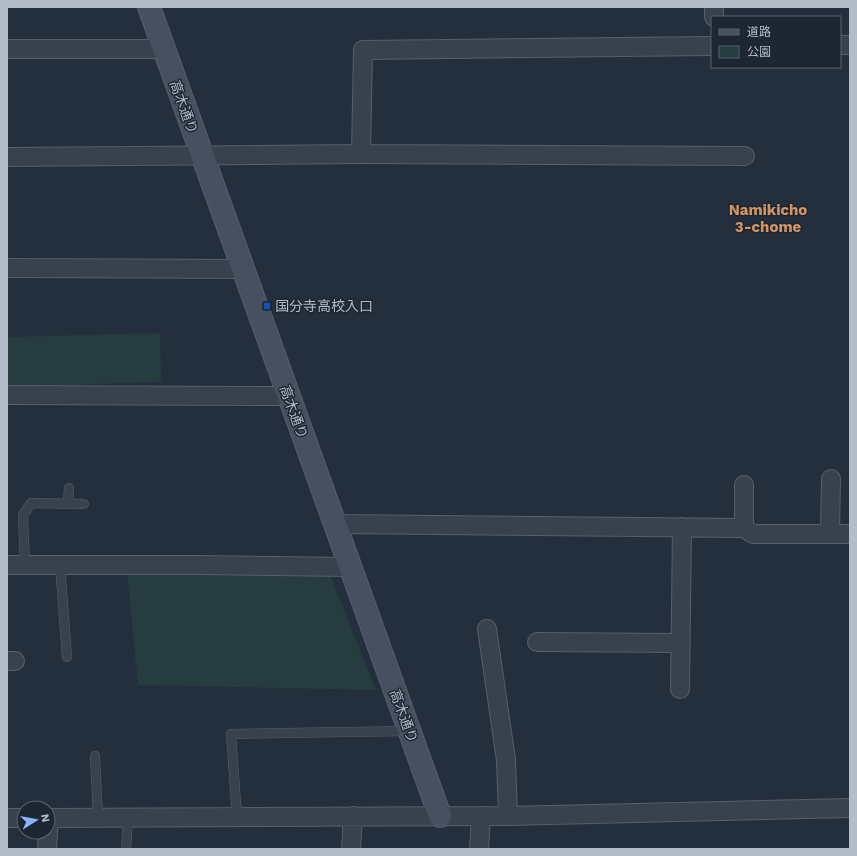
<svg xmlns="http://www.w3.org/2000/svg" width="857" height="856" font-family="'Work Sans','Noto Sans JP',sans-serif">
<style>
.green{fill:#263c3f}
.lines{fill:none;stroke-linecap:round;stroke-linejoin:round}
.lane-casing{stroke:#565f6c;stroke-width:10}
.street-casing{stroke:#565f6c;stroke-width:20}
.secondary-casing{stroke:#565f6c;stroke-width:24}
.lane{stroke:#38414e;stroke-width:9}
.street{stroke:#38414e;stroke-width:18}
.secondary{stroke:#465061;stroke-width:22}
.transit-dot{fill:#1a4fb4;stroke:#1d2633;stroke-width:1.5}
.labels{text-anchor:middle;stroke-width:3;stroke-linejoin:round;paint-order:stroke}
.street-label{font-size:14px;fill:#b4bcc9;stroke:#1d2633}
.poi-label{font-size:14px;fill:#b4bcc9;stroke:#1d2633;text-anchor:start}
.neighbourhood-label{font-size:15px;font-weight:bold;fill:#d59563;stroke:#1d2633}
</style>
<rect width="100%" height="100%" fill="#242f3e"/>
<!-- green -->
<path class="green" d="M160 333 161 382 7 387V337Z
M327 567 376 690 138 685 127 573Z"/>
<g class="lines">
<defs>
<path id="lane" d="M68 503 69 488
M60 565 67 657
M25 566 23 515 31 503 84 504
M95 756 98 818
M237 817 231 734 409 731
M126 849 128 818"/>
<path id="street" d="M714 7V17
M840 45H850
M7 49H163
M361 154 363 50 712 46
M7 157 361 154 745 156
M7 268 244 269
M7 395 288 396
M334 524 744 528 753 534H850
M744 528V485
M830 534 831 479
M7 565H197L350 567
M487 629 506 760 508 816
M537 642 681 643
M7 661H15
M680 689 682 527
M7 818H24
M48 818 508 816 850 808
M47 849 49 818
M351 849 353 816
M479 849 481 816"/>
<path id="secondary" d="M149 7 440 816"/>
</defs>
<!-- lane casing -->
<use href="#lane" class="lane-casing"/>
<!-- street casing -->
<use href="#street" class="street-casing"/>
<!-- secondary casing -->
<use href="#secondary" class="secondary-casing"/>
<!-- lane -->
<use href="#lane" class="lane"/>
<!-- street -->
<use href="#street" class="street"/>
<!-- secondary -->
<use href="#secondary" class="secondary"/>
</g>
<!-- markers -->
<rect class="transit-dot" x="263" y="302" width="8" height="8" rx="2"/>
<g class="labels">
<!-- street labels -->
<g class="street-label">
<text transform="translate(184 107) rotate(70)" y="5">高木通り</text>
<text transform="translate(294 412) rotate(70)" y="5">高木通り</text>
<text transform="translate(404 716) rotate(70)" y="5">高木通り</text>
</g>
<!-- poi labels -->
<g class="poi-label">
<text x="275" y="311">国分寺高校入口</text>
</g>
<!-- neighbourhood labels -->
<g class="neighbourhood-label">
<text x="768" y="215">Namikicho<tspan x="768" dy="17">3-chome</tspan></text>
</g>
</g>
<!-- border -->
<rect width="857" height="856" fill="none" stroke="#b4bcc9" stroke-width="16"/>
<!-- legend -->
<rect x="711" y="16" width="130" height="52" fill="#1d2633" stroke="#59626f"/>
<rect x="719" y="29" width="20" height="6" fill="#465061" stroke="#59626f"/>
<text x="747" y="36" font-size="12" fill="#b4bcc9">道路</text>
<rect x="719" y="46" width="20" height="12" fill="#263c3f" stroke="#59626f"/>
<text x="747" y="56" font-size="12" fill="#b4bcc9">公園</text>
<!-- north arrow -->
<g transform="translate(36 820) rotate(79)"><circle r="19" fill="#1d2633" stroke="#59626f"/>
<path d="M0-3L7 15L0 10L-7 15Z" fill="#8ab4f8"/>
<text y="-6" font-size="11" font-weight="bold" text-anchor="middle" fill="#b4bcc9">N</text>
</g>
</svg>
